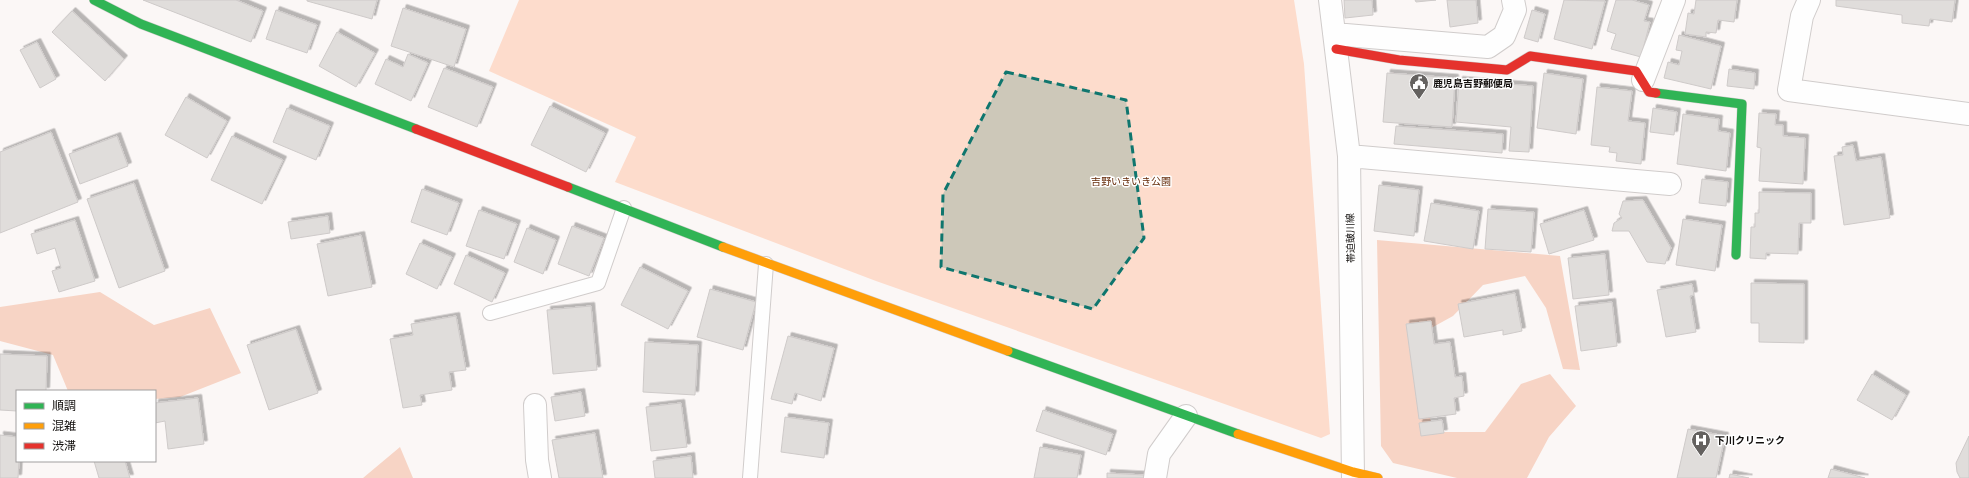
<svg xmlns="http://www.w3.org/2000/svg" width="1969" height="478" font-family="'Archivo Narrow','Noto Sans JP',sans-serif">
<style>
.green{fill:#fddccc}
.forest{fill:#f7d4c5}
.building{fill:#e0dddb;stroke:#cecac9;filter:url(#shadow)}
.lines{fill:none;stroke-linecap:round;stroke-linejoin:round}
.lane-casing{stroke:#d0cccb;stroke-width:16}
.street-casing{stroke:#d0cccb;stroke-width:24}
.fast-casing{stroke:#d0cccb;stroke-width:10}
.slow-casing{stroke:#d0cccb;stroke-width:10}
.jam-casing{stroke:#d0cccb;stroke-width:10}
.lane{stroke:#fefefe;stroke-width:14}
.street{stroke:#fefefe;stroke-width:22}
.fast{stroke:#30b455;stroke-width:9}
.slow{stroke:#ff9f0a;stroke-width:9}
.jam{stroke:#e5322d;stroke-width:9}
.marked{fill:#0f766e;fill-opacity:0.2;stroke:#0f766e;stroke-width:3;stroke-dasharray:8 5;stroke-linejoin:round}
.labels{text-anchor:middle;stroke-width:3;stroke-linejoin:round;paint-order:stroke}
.poi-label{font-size:10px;font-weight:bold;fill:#13100e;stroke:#fff;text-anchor:start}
.park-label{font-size:10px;fill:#662b09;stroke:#fff}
.street-label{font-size:10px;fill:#13100e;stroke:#fff}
</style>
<defs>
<filter id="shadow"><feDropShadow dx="3.5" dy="-3.5" stdDeviation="0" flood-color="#0004"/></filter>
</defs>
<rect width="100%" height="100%" fill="#fbf7f6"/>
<!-- green -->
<path class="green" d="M519 0H1294L1304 64 1330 434 1321 438 876 281 615 182 636 137 489 71Z"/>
<!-- forest -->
<path class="forest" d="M1377 240 1560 256 1580 370 1563 369 1546 308 1525 276 1483 285 1453 316 1413 338 1433 432H1485L1521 384 1550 374 1576 406 1549 437 1527 478H1457L1393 463 1381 446Z
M100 292 154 325 210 308 241 373 180 397 155 399V391H68L53 355 0 341V307Z
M400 447 413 478H363Z"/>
<!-- building -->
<path class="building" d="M143 0H236L263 11 251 42Z
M307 0H377L372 19 307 1Z
M1344 0H1372L1373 15 1345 18Z
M1415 0H1436L1416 2Z
M1447 0H1476L1478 23 1450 27Z
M1564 0 1605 1 1592 49 1554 39Z
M1616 0H1632L1649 5 1644 21 1650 22 1641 57 1611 49 1616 34 1607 31Z
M1696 0H1737L1734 22 1718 20 1716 33 1706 32V37L1685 34 1688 13 1694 14Z
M1836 0H1955L1952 22 1930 19 1929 26 1902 23V15L1836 6Z
M403 8 466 29 454 67 391 46Z
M276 10 317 25 307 53 266 39Z
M1532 10 1545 14 1538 42 1524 38Z
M72 11 124 59 105 81 52 32Z
M337 32 375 53 356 87 319 66Z
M1679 35 1721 46 1711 89 1664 78 1668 62 1679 65 1682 51 1676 50Z
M37 42 56 79 40 88 20 50Z
M408 54 428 63 411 101 375 84 386 59 403 67Z
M444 68 493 87 477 127 428 107Z
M1729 69 1755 73 1754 89 1727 86Z
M1387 73 1455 78 1452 127 1383 122Z
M1544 73 1583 79 1576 134 1537 128Z
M1459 80 1533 86 1529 152 1509 151 1511 127 1456 122Z
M1597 87 1632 91 1628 121 1645 123 1641 164 1616 161 1617 153 1609 152 1610 147 1591 145Z
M186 97 227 121 207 158 165 135Z
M550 106 605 133 586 172 531 145Z
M287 108 330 126 316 160 273 142Z
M1653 108 1677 112 1674 135 1650 132Z
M1759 113 1776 114 1775 125H1783V136L1805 138 1803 184 1759 181 1761 148 1757 147Z
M1683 114 1719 119 1718 131 1730 133 1726 171 1677 164Z
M1396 126 1503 134 1502 153 1394 144Z
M51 132 78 202 0 233V152Z
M117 136 128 166 80 184 69 154Z
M232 136 283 160 262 204 211 180Z
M1853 145 1856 161 1881 157 1890 218 1844 225 1834 156 1843 155 1842 147Z
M1702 179 1728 182 1726 206 1699 203Z
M134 183 165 271 119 288 87 199Z
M1379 185 1419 190 1414 236 1374 231Z
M422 189 459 203 447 235 411 222Z
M1759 192 1811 193V223H1799L1798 254 1766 253V259L1750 258 1751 227H1755V213H1759Z
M1643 200 1671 248 1665 264 1647 262 1629 231H1612L1614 223 1622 218 1619 214 1623 201Z
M1431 203 1479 211 1473 249 1424 241Z
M1488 209 1534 212 1531 252 1485 249Z
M479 210 517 224 504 259 466 246Z
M1584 210 1594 240 1549 254 1540 224Z
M328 216 330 233 291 239 288 222Z
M1683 219 1722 225 1715 271 1676 265Z
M75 220 95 281 59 292 52 271 61 268 55 248 37 254 31 234Z
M572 226 604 238 589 276 558 264Z
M527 228 556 240 543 274 514 262Z
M361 235 372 287 328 296 317 244Z
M420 243 452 257 437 289 406 274Z
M1605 254 1609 295 1573 299 1568 258Z
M466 255 505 273 492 302 454 284Z
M640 267 688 291 668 329 621 305Z
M1751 283 1804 284V343L1759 342V323H1751Z
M1692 284 1694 295 1690 296 1696 332 1666 337 1657 290Z
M710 289 756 302 743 350 697 337Z
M1515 293 1522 331 1503 335V330L1464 337 1458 304Z
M1612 302 1617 346 1581 351 1575 306Z
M591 306 597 370 553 374 547 310Z
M456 316 466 370 449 372 452 390 420 395 422 405 403 408 390 339 413 335 411 324Z
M1431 321 1434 344 1450 342 1455 377 1462 376 1464 396 1454 398 1456 414 1419 419 1406 324Z
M296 329 318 393 269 410 247 345Z
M788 336 834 348 821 401 795 393 792 404 771 399Z
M645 342 698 345 695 395 643 392Z
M0 354 47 356 46 391H17V411L0 410Z
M1872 374 1906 395 1892 420 1857 400Z
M581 392 585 416 555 421 551 397Z
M198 398 204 444 168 449 165 421 155 423V403Z
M681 403 687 447 651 451 646 407Z
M1043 410 1113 434 1106 455 1036 431Z
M785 417 829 423 824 458 781 452Z
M1442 420 1444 433 1421 436 1419 423Z
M1688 429 1725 436 1716 478H1677Z
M595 433 603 478H559L552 440Z
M0 435 17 437V461H19L18 478H0Z
M1969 436V478H1960L1957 472 1956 463Z
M1040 447 1081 455 1077 478H1034Z
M691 456 693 478H655L653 461Z
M94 461H125L130 478H99Z
M1831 469 1865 478H1828Z
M1107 473 1144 475V478H1107Z
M1730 474 1749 478H1729Z"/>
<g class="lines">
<defs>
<path id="lane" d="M490 313 598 283 624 208
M750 478 766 264"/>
<path id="street" d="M1330 0 1349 156 1353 478
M1809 0 1802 16 1789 90 1969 114
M1334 34 1488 47 1504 36 1515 10 1513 0
M1643 80 1674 0
M1349 156 1670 184
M535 405 537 460 540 478
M1155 478 1159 454 1186 416"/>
<path id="fast" d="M94 0 141 24 416 129
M1656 93 1742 104 1736 255
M568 187 723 247
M1008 351 1238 434"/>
<path id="slow" d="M723 247 1008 351
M1238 434 1353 472 1378 478"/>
<path id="jam" d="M1336 49 1399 60 1507 70 1530 56 1636 71 1649 92 1656 93
M416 129 568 187"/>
</defs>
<!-- lane casing -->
<use href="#lane" class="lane-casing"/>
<!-- street casing -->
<use href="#street" class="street-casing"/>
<!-- fast casing -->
<use href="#fast" class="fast-casing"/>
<!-- slow casing -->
<use href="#slow" class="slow-casing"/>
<!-- jam casing -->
<use href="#jam" class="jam-casing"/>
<!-- lane -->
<use href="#lane" class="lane"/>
<!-- street -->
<use href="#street" class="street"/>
<!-- fast -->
<use href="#fast" class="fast"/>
<!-- slow -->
<use href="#slow" class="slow"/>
<!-- jam -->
<use href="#jam" class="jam"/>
</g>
<!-- marked area -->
<path class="marked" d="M1006 72 1126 100 1144 238 1093 309 941 267 943 194Z"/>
<!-- icons -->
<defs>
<symbol id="civic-pin" viewBox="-11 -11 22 30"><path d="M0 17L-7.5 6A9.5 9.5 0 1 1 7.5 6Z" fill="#64615f" stroke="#fff"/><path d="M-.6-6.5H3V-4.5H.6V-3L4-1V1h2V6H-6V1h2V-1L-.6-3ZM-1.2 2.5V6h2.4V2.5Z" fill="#fff"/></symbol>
<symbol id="hospital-pin" viewBox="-11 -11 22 30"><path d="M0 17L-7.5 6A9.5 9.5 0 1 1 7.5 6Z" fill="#64615f" stroke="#fff"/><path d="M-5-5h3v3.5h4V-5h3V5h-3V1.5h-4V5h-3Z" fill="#fff"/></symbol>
</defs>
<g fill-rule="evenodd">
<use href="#civic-pin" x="1408" y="72" width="22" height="30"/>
<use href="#hospital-pin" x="1690" y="429" width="22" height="30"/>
</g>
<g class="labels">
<!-- poi labels -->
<g class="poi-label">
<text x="1433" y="87">鹿児島吉野郵便局</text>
<text x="1715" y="444">下川クリニック</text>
</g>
<!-- park labels -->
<g class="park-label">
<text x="1131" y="185">吉野いきいき公園</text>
</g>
<!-- street labels -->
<g class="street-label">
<text transform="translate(1350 238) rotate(-91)" y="4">帯迫皷川線</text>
</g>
</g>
<!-- legend -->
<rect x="16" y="390" width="140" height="72" fill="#ffffff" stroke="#a19f9f"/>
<rect x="24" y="403" width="20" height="6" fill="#30b455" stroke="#a19f9f"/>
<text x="52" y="410" font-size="12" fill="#13100e">順調</text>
<rect x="24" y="423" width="20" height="6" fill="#ff9f0a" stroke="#a19f9f"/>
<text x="52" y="430" font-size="12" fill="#13100e">混雑</text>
<rect x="24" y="443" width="20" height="6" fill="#e5322d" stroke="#a19f9f"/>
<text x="52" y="450" font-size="12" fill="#13100e">渋滞</text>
</svg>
